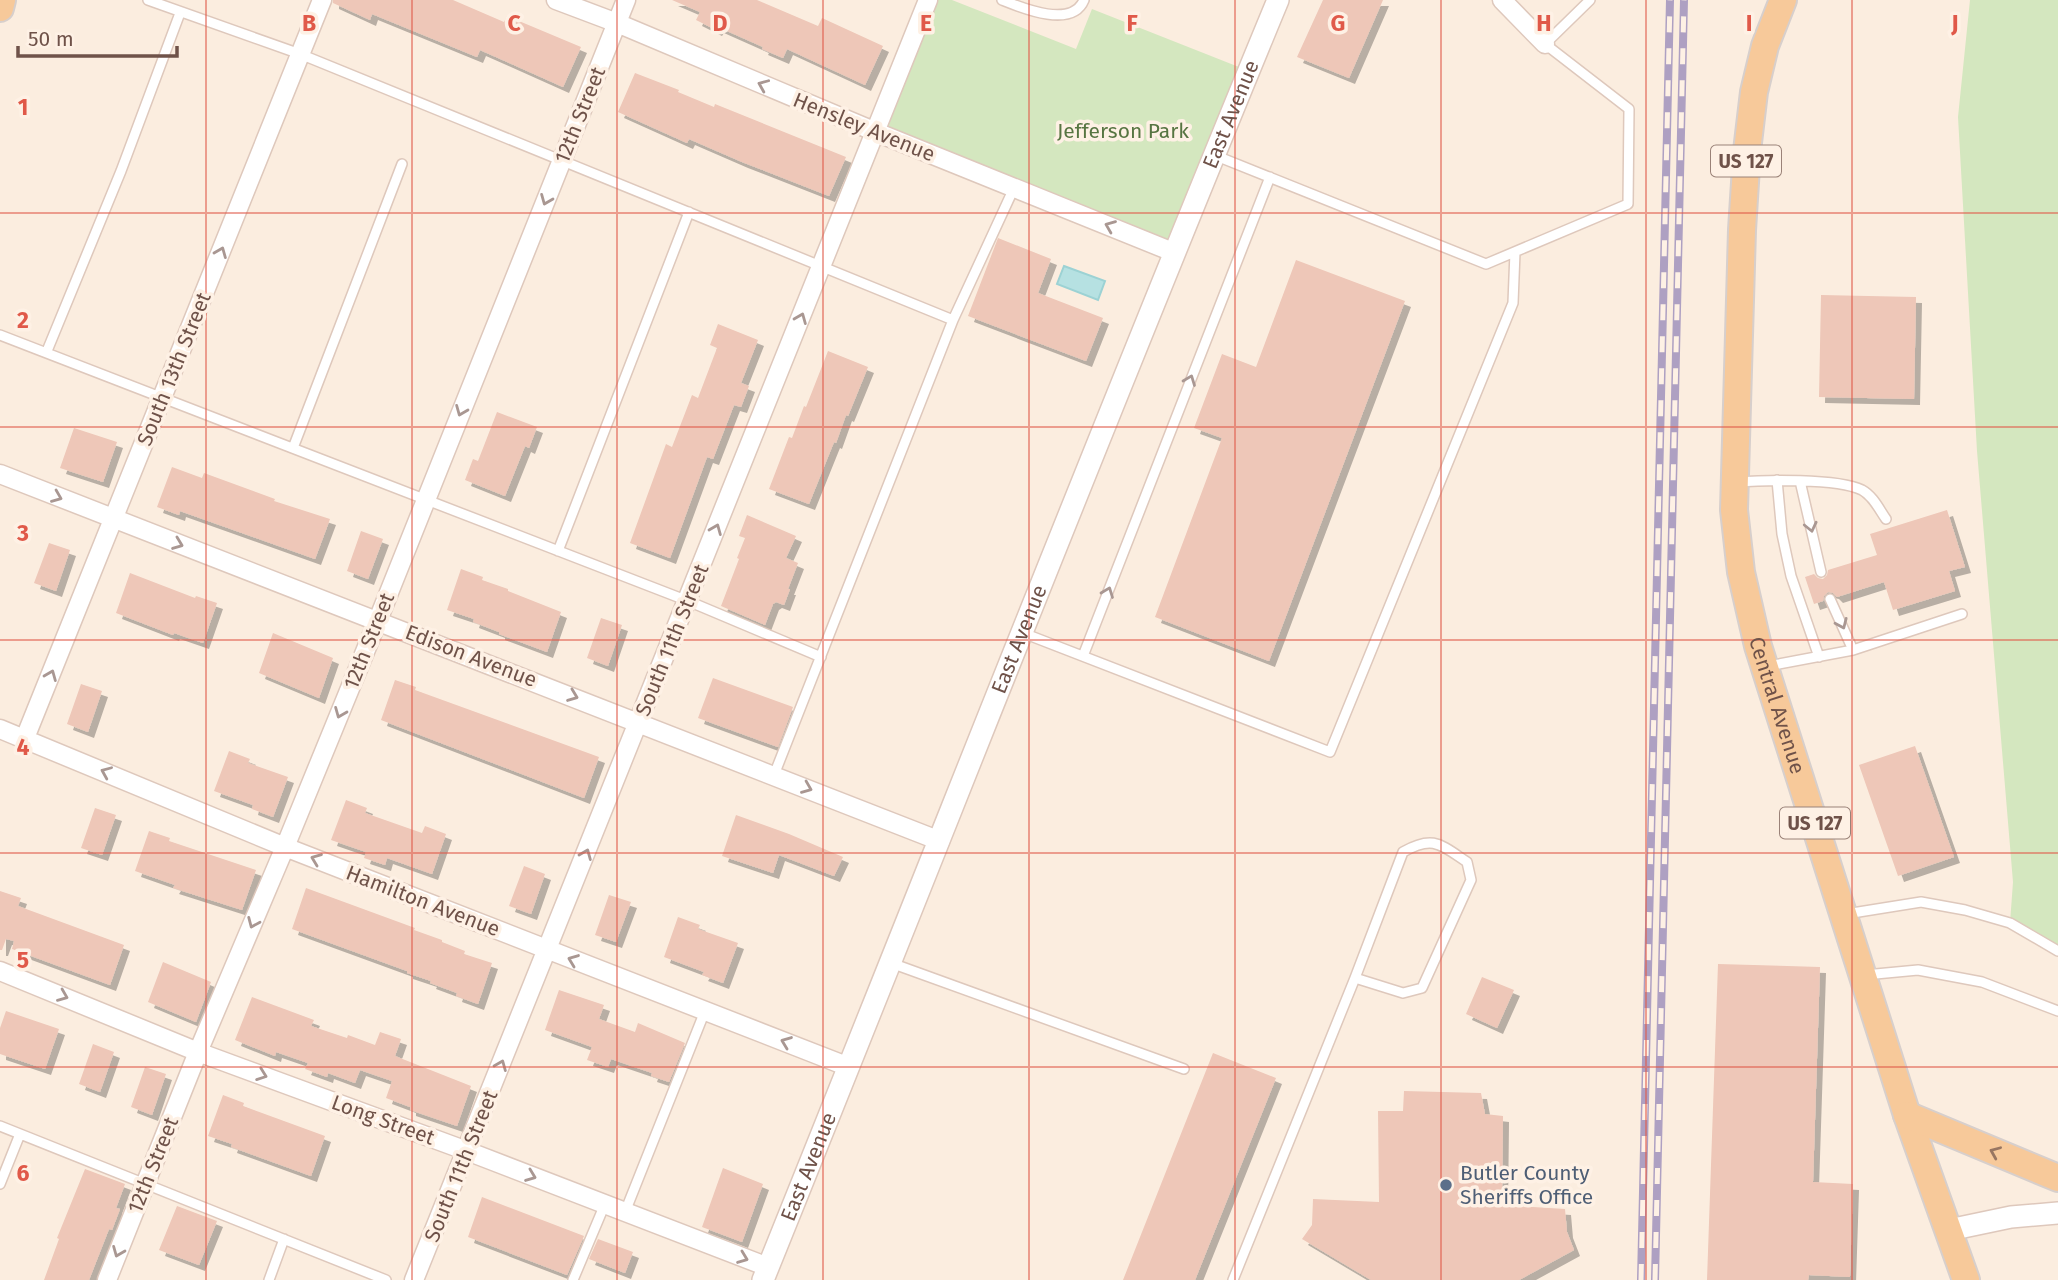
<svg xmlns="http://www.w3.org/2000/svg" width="2058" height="1280" font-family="'Fira Sans',sans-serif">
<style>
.green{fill:#d4e7bf}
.water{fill:#b6e1e2;stroke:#9cd2d4;stroke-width:2}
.building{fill:#eec7b8;filter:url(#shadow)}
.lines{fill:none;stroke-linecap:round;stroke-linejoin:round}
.service-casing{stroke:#dec8bc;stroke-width:12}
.minor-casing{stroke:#dec8bc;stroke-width:21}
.tertiary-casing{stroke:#dec8bc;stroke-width:24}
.primary-casing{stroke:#d7cfcc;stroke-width:30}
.service{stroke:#fff;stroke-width:9}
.minor{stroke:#fff;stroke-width:18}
.tertiary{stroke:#fff;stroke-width:21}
.primary{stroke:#f7c99a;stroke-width:26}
.rail-casing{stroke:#aea0c2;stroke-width:8}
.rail{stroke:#fef1e5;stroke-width:5;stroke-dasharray:16;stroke-linecap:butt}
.oneway{stroke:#a99792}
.oneway2{stroke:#987661}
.grid{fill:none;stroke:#e05949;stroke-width:2;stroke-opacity:0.55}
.service-dot{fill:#5c6f8a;stroke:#fef1e5;stroke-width:2.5}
.labels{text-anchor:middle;stroke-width:7;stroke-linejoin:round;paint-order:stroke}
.shield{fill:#fef1e5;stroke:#9a8278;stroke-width:2}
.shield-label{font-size:19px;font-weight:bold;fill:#6f5249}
.street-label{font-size:21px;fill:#6f5249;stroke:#fef1e5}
.park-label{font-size:21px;fill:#577542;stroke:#fef1e5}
.service-label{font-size:21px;fill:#4e5e75;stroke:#fef1e5;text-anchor:start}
.grid-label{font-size:23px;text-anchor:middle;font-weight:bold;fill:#e05949;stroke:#fef1e5;stroke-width:7;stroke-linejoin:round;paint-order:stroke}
</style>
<defs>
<filter id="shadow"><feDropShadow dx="6" dy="6" stdDeviation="0" flood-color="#0004"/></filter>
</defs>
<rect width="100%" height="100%" fill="#fbeddf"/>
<!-- green -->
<path class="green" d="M928 0H952L1076 49 1092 9 1249 71 1173 252 876 132Z
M1970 0H2058V951L2010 923 2013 882 1977 451 1958 117Z"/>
<!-- water -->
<path class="water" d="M1064 266 1105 281 1098 300 1057 284Z"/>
<!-- building -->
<path class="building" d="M333 0H453L504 22 507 16 581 47 563 87 480 50 477 57 372 14 370 20 333 3Z
M672 0H757L818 26 822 18 883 46 865 85 787 49 783 58 762 49 763 47 718 27 716 30 696 20 700 12Z
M1323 0H1383L1349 78 1297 57Z
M635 73 679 90 678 92 714 107 715 104 846 157 829 196 742 162 689 139 687 143 618 112Z
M998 238 1051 259 1038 293 1103 318 1086 361 968 316Z
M1296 260 1405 301 1269 661 1155 617 1222 438 1194 428 1222 354 1256 367Z
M1821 295 1916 297 1914 399 1819 397Z
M718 324 758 340 741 383 749 386 741 407 734 405 713 459 707 457 670 558 630 543 666 444 672 447 692 395 698 398 717 348 710 345Z
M828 351 868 367 848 416 846 415 836 443 834 442 809 504 769 489 789 437 792 438 804 406 806 407Z
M497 412 537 427 529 448 525 446 505 496 465 480 473 459 478 461Z
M74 428 117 442 103 482 60 468Z
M172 467 202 478 204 473 275 499 274 501 330 519 315 559 180 511 179 515 157 507Z
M1947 510 1965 567 1949 571 1955 591 1893 610 1884 582 1837 597 1833 593 1828 592 1824 596 1823 601 1814 604 1805 577 1814 574 1818 578 1823 579 1827 575 1828 570 1877 555 1870 534Z
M747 515 796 536 786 558 798 563 788 589H790L784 605 776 602 773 604 765 625 721 606 739 559 737 558 745 538 739 536Z
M361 531 383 539 368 579 347 571Z
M49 543 70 550 56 591 34 583Z
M461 569 483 577 482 580 508 589V591L561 612 547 652 499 634V632L473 622 474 619 447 610Z
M130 573 195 598 196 596 217 603 203 643 174 633 173 635 116 613Z
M601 618 622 625 608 666 587 658Z
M273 633 333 658 319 698 259 673Z
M713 678 793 707 778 747 698 718Z
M395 680 416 687 415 690 599 757 584 798 381 720Z
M81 684 102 691 88 732 67 724Z
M1915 746 1954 857 1898 876 1859 765Z
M229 751 250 759 248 763 288 777 273 817 252 809 253 805 214 791Z
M346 800 367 808 365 813 422 833 425 826 446 834 432 874 387 858 385 865 364 858 366 852 331 840Z
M95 808 116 815 102 855 81 848Z
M736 815 789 834 843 857 834 876 779 855 773 873 722 856Z
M149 831 170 838 169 841 256 870 242 910 173 888 175 885 135 871Z
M524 866 545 874 531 914 509 906Z
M306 888 415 928 414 930 442 940V942L465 951 464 954 492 963 478 1004 456 996 457 993 430 983 431 981 407 973V971L292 929Z
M0 891 21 898 18 906 124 945 110 985 12 949 14 941 6 939 2 950H0Z
M609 895 631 902 616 942 595 935Z
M678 917 700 925 698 929 738 943 723 983 702 975 704 972 664 957Z
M163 962 211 982 196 1022 148 1002Z
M1718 964 1820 967 1813 1182 1853 1184 1850 1277 1809 1275 1808 1280H1707Z
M1482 977 1514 990 1497 1028 1466 1014Z
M559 990 604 1005 599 1019 635 1032 638 1023 685 1043 669 1082 651 1076 652 1073 611 1059 608 1067 587 1060 592 1047 545 1030Z
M252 997 314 1020 311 1026 347 1038 348 1035 375 1045 380 1032 401 1039 395 1056 471 1086 457 1126 410 1110V1107L386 1098 392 1081 360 1070 355 1083 328 1073 327 1077 305 1069 308 1063 276 1052 275 1056 235 1040Z
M6 1011 59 1029 45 1069 0 1054V1028Z
M93 1044 114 1052 100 1092 79 1084Z
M1213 1053 1276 1078 1195 1280H1123Z
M145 1067 166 1074 152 1115 131 1107Z
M1404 1091 1481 1093 1485 1114 1503 1116 1502 1205 1565 1209 1567 1232 1574 1250 1519 1280H1371L1302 1239 1312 1225 1313 1199 1379 1202 1378 1111H1403Z
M223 1095 244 1103 243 1106 325 1136 311 1176 231 1147 232 1144 208 1136Z
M723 1168 763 1184 742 1242 702 1227Z
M85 1169 125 1184 116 1208 120 1209 112 1230 109 1229 89 1280H44L59 1239 57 1238Z
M482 1197 584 1236 567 1275 468 1237Z
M177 1206 217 1221 199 1265 159 1250Z
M598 1239 633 1252 625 1273 589 1259Z"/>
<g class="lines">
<defs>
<path id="service" d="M148 0 300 54 953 320
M1002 0C1022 8 1072 29 1084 0
M1214 155 1486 264 1628 204 1629 109 1545 44 1590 0
M0 335 688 601 821 657
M47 351 121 171 180 13
M293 448 402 164
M1777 480 1782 534 1791 576 1819 657
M1800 481 1821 572
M1736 482C1764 480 1837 478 1862 490 1873 496 1879 509 1886 519
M558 551 689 212
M1830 599 1853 650
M1023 633 1330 752 1513 303 1515 252
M1083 656 1270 177
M1768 666 1853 650 1962 614
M774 775 953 320 1014 188
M1846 914 1921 902 1965 910 2010 923 2058 951
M891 963 1184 1069
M1865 975 1918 970 1982 982 2058 1011
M0 1126 386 1280
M0 1184 20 1134
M625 1212 705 1011
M269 1280 284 1239
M573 1280 605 1204
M1233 1280 1355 978 1403 852C1433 835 1440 844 1467 862L1471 880 1422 988 1403 993 1355 978"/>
<path id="minor" d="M556 0 617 23 876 132 1173 252
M1502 0 1545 44
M0 474 940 841
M0 729 285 847 849 1067
M25 738 322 0
M0 971 198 1052 467 1151 768 1267
M107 1280 198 1052 285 847 378 620 626 0
M414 1280 928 0"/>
<g id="tertiary">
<path d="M1949 1230 2011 1217 2058 1213"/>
<path id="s1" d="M763 1280C935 854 1102 425 1278 0"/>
</g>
<g id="primary">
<path id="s2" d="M1783 0 1765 46 1754 92 1747 151 1742 230 1734 510 1741 572 1758 646 1907 1115 1966 1280"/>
<path d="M0 8 2 0"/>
<path d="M1907 1115 2058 1178"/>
</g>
</defs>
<!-- service casing -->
<use href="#service" class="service-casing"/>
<!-- minor casing -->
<use href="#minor" class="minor-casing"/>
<!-- tertiary casing -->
<use href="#tertiary" class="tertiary-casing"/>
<!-- primary casing -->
<use href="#primary" class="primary-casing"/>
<!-- service -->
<use href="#service" class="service"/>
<!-- minor -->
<use href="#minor" class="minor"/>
<!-- tertiary -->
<use href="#tertiary" class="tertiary"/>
<!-- primary -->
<use href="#primary" class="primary"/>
<defs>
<path id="rail" d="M1641 1280 1670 0
M1655 1280 1684 0"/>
</defs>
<!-- rail casing -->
<use href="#rail" class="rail-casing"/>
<!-- rail -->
<use href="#rail" class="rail"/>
</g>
<!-- one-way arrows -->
<defs><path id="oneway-chevron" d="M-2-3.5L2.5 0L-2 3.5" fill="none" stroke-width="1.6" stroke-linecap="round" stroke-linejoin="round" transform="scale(1.75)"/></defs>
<g class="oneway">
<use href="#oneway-chevron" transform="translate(763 85) rotate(-157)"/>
<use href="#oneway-chevron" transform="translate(546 200) rotate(112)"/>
<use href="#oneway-chevron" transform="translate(1110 226) rotate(-158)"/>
<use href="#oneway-chevron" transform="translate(221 252) rotate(-68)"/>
<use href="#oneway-chevron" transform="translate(801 318) rotate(-68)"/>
<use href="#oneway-chevron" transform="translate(1190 380) rotate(-69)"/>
<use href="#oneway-chevron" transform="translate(461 411) rotate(112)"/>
<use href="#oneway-chevron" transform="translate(57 497) rotate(22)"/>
<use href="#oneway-chevron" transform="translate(1811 527) rotate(77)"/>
<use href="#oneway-chevron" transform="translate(716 529) rotate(-68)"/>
<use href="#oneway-chevron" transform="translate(178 544) rotate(21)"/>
<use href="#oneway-chevron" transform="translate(1108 592) rotate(-69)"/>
<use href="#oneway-chevron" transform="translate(1842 624) rotate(66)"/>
<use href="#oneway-chevron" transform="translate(51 675) rotate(-68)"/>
<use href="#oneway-chevron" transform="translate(573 696) rotate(21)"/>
<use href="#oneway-chevron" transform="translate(340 713) rotate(112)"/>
<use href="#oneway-chevron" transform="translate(106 772) rotate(-157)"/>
<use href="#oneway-chevron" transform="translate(807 788) rotate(22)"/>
<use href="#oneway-chevron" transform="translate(586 854) rotate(-68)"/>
<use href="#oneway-chevron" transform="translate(316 859) rotate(-159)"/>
<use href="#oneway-chevron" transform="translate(253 923) rotate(113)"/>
<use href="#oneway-chevron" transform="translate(573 960) rotate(-159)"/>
<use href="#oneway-chevron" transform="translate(63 996) rotate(22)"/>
<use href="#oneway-chevron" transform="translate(786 1042) rotate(-159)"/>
<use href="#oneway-chevron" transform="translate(501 1065) rotate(-68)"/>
<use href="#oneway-chevron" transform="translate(262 1075) rotate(20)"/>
<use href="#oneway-chevron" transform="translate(531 1176) rotate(21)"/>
<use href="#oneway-chevron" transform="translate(118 1252) rotate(112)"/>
<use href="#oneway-chevron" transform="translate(743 1258) rotate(21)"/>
</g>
<use class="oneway2" href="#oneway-chevron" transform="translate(1995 1152) rotate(-157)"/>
<!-- grid -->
<path class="grid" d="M206 0V1280M412 0V1280M617 0V1280M823 0V1280M1029 0V1280M1235 0V1280M1441 0V1280M1646 0V1280M1852 0V1280M0 213H2058M0 427H2058M0 640H2058M0 853H2058M0 1067H2058"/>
<!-- markers -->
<circle class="service-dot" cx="1446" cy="1185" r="7"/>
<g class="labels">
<!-- shield labels -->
<g class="shield">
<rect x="1711" y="145.5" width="70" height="31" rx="5"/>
<rect x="1780" y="807.5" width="70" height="31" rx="5"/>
</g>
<g class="shield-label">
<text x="1746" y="168">US 127</text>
<text x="1815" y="830">US 127</text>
</g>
<!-- street labels -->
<g class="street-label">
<text dy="7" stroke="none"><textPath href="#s1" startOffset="1256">East Avenue</textPath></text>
<text transform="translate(580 115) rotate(-68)" y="7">12th Street</text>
<text transform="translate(864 127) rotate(22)" y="7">Hensley Avenue</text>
<text transform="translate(174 369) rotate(-68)" y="7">South 13th Street</text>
<text transform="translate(672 640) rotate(-68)" y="7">South 11th Street</text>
<text dy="7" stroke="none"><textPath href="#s1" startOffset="690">East Avenue</textPath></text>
<text transform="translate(369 641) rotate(-68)" y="7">12th Street</text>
<text transform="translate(471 656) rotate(21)" y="7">Edison Avenue</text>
<text dy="7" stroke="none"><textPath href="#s2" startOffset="716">Central Avenue</textPath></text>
<text transform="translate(423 901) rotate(21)" y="7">Hamilton Avenue</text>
<text transform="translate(383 1120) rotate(20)" y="7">Long Street</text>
<text transform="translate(153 1165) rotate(-68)" y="7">12th Street</text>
<text transform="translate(461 1166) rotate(-68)" y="7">South 11th Street</text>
<text dy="7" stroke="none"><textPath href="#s1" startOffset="122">East Avenue</textPath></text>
</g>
<!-- park labels -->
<g class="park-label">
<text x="1123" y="138">Jefferson Park</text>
</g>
<!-- service labels -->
<g class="service-label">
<text x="1460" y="1180">Butler County<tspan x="1460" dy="24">Sheriffs Office</tspan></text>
</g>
</g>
<g class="grid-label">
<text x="309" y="31">B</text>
<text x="514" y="31">C</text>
<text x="720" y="31">D</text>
<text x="926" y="31">E</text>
<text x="1132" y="31">F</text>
<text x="1338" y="31">G</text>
<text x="1544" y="31">H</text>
<text x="1749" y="31">I</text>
<text x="1955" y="31">J</text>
<text x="23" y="115">1</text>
<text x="23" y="328">2</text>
<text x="23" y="541">3</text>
<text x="23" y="755">4</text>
<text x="23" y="968">5</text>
<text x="23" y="1181">6</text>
</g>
<!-- scale -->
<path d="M18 46v10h159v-10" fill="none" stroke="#6f5249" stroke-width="3.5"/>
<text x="28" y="46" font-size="21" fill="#6f5249" stroke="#fef1e5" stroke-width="5" paint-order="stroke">50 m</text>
</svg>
